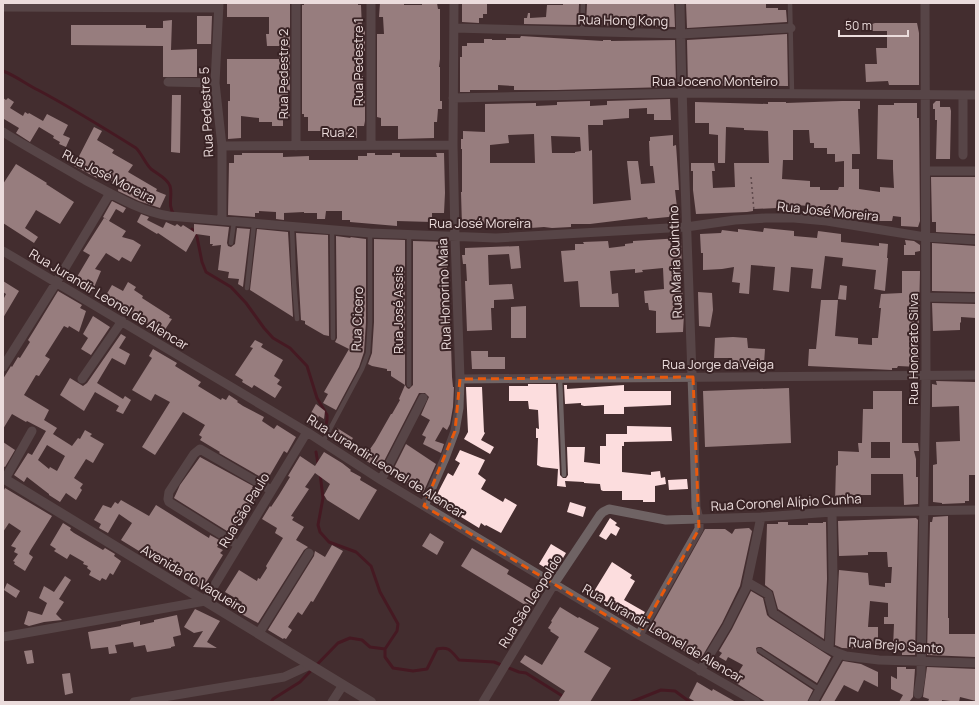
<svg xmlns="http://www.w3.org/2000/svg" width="979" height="705" font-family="Manrope,sans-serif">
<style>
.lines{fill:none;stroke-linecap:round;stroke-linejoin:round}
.stream{stroke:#480013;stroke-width:3}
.building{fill:#fcddde;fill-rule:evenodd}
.path{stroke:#7e696b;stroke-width:1.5;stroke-dasharray:2 3;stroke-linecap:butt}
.service{stroke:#6f6364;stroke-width:4.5}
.minor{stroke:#6f6364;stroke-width:9}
.tertiary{stroke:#6f6364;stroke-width:10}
.marked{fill:none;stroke:#e8590c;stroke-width:3;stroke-dasharray:8 5;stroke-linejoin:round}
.labels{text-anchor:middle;stroke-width:4;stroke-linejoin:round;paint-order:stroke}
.street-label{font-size:13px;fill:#ebdcdc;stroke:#392325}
</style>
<rect width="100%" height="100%" fill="#442d2f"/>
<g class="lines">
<!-- stream -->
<path class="stream" d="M3 71C16 76 26 84 38 90 72 108 104 128 136 148 142 154 145 163 151 169 157 174 167 178 170 186 173 195 167 206 174 214
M192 229 197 237 202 262 206 272 231 287 246 303 264 328 273 338 290 348 307 366 317 398 327 415V420L325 430
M316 452 318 464
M320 473 323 498 318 525 320 532 329 542 356 552 371 566 380 592 398 624 397 631 385 649V657L393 668 413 671 427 669 437 649C449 646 451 651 459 660L494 662 519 672 526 673 564 697
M271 702 273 699 300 682 338 643 350 638 362 640 370 647 385 649
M631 702 661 690 675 691 690 702"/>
</g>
<!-- building -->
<path class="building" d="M227 3H290V92H288V100L290 117H283V126H272V122H259V118L241 116V138L228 139V101H230V84H227V59H279V46H267L266 34H269V17H227Z
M304 3H358V5H361L362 29H365V51H363V59H361V76H363V92H365V121L364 126H357V138L335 137V131H308V117H304V114H302V5H304Z
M380 3H404V5H422V3H437L438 9H440V59L439 67H440V101H442V109H438L437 122H434V138L398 139V126H381V118L377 117V34H384L383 17H379Z
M462 3H487V14H483V18H479V23L462 22Z
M563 3 579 4 578 25 524 24V18H527L528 13H530V18L546 17 547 5H563Z
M605 3H674L675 27 586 25 587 4Z
M686 3 707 4 766 3V8H778V10H786L787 22 687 28Z
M197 16H212L211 44H197Z
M172 20 171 50 197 49V77H163V46L71 45V25H146V28H163V21Z
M875 23H917L919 33V85H889L888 81 866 82 865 64H877L876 48H887V31H872V24Z
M787 34 788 86 688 85 687 40Z
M521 36 603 41V40H611V41L675 40 676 85 668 86V87L557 90H514V86L498 85V90H470V92H460V57H462V46H467V43H484V39H492V40H506V38H520Z
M172 95H181L180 153 171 152Z
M3 98 6 100 8 98 14 102 10 108 23 116 25 112 28 114 29 113 43 121 47 114 68 125 63 135 70 138 66 147 59 144 60 142 53 138 54 136 39 127 30 142 16 133 19 128 4 119 3 121Z
M670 99 671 120H654V114H647V108L629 109V118L603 120V125H588L589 151 592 150 593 204 631 200 627 161H638L641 184 655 183 653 166H650L649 141H650V137L673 135V146L676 145 677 159 679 190H675L678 216 648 219 647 217 590 224H571V227L552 228 544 227 517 229V222L475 224V226H462L461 192H462V149H461V139H463V131L485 132V104L536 103V106L557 105V102L590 101V106L607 105V101ZM534 134 535 163H490V145L509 143 508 135ZM551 136 580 137 581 151 575 152V153H552Z
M842 101H860V109H858L860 154H852V169H859V189L880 192V187L894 188 893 169V160L877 159 878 105H894V103H917V118H919L920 221 918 227 901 226V217L893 216 892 221H867L860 220V213L830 214 811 211V206L794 205 793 208H777L753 209V211L747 212 696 214 693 190V171H691V163H714L715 171H712L713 188 735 187 734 163H769L768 131 744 130V128L726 127 725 163H718V135L709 134V123H695V102L768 104V102H786V103ZM793 130H809L810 143H814V148H827V154H835V162L844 161V187H839L838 190H820V187H810V181L782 179 783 160H793Z
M936 101H940V107H950L951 111 950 159H936L937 120H935V109H933V104Z
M94 127 102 131 97 140 114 150 112 153 133 165 128 172 157 189 156 191 166 195 160 208 139 201 118 191 119 185 99 174 97 178 74 166Z
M242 153H283V157L309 156V160H358V156H367V153H375V155H392V153H400V157H437L436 153H444L445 193 444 213H432V222L397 221V226L350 222V220H342V211H326L325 219H317V213H304V212L284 213V220L276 219V212L259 211V213H255V217L228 215 229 163H234V155H242Z
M16 164 47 183 46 184 74 202 60 224 36 210 25 228 38 237 34 243 3 223V184Z
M931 177H976V234L936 232V222H932Z
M112 201 126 208 123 213 116 209 109 221 103 217Z
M141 214 149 217 147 220 163 228 166 222 175 226 177 224 181 227 183 225 194 232V224L229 227 227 243 228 246 231 247 235 244 237 228 250 229 243 287 238 284 239 279 228 278 229 272 218 270 221 245 212 246 213 244H210V236L196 234 186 252 158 233 157 234 137 222Z
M104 218 126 231 122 237 133 240 141 245 131 262 122 257 119 261 106 253 95 269 101 271 92 292 74 282 90 255 83 251Z
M764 228 794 231V236L817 238 818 231 841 234V242L879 246V243L888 244 887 258H888L885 291 874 289 876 270 842 266 843 258 825 256 821 289 811 288 813 269 791 267 789 292 773 290 775 267 751 265 749 294 739 293 740 283 732 282 734 267 722 269 703 270V253H701L700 234 721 233 722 230 738 232V229L763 232Z
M257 229 288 232 293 317 250 290Z
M296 233 328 235 329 336 324 335 305 324V321L301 320Z
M336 236 351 238 350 237 366 239V322L364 352 359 367 336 410 323 403 328 394 324 392 349 349 335 342 337 338Z
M681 238 682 276H681L683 299H680V314H684L683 332 656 333V311L649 310 648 303H645L644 291 664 289 663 268 642 270 643 272 635 273V269L610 271 612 294 618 293 619 307H580L578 281 564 282 561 251 575 250V244H584L583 242 608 241 609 248 625 246V244L633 243V241Z
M374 239 405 240V385L391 376V371H387V369L372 366 368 364 372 353 374 322Z
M905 240 914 241 920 245V251L915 252V255H904V245H906Z
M413 241 446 242 448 310H450L452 377 453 387H454L453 407 450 424 447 430 443 427 435 441 444 444 441 453 423 444 426 437 422 435 430 420 421 415 429 397 425 393H419L380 469 363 459 375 442 391 414H392L400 400 399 399 405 385 407 388 409 389 413 385Z
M932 243 976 246V292L932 291Z
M519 246 521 268 511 269 509 254 488 255 489 285 512 284 514 299 494 300V308H491L492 330 467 331 465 281H467L466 264H463L462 255H465V248Z
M902 271H920L918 358H919V367L898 366 897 368H892V370L808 366 809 349H816L821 300H838L835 336 858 338V344L872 345V338H878L881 308H879L881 294 902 293Z
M3 281 19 291 3 318V300L6 294 3 292Z
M128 282 136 287 134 290 143 296 142 298 170 316 169 318 172 319 162 334 105 297 112 285 123 291Z
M840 285 847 286 846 300 838 299Z
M58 291 82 305 80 308 86 311 79 332 69 326 68 328 64 326 45 356 50 359 39 376 36 375 24 395 49 410 44 420 57 428 53 434 72 446 78 438 80 439 85 430 92 434 90 436 104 444 93 463 86 459 74 478 83 484 80 488 82 490 76 500 66 493 60 502 49 495V494L27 477 24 482 14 475 28 453 32 455 46 431 27 421 26 422 12 414 3 429V379L11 366 12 367 18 357 20 358 30 342 28 340 33 332ZM47 445 65 456 57 471 50 467 49 469 38 460Z
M698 292 712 293 713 310 710 327 699 326Z
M932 303 976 304V318L961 317V322L960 323V330L933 331Z
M526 306V338H511V307Z
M93 316 110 327 91 355 81 349 88 338 83 334Z
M121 334 126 337 119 348 130 354 125 365 112 358 97 383 123 399 125 396 131 400 123 414 116 411 119 406 95 392 84 411 60 395 70 378 83 386 87 383Z
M733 337 747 338 748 348 765 349 764 364H757L756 367H739V365H731L732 358H714L715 338Z
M255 340 263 344 261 347 283 360 274 376 280 380 277 384 282 387 275 398 254 385 252 388 242 382 243 380 235 375 253 348 250 347Z
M153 349 177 363 175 366 201 382 198 386 221 400 222 398 226 400 229 395 238 401 237 402 243 406 264 417 262 421 274 429 277 425 296 437 287 453 284 451 270 475H269L266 479 260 475 259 476 219 453 220 452 200 440 202 437 199 435 205 425 183 412 155 455 142 447 170 402 155 394 151 401 132 390 152 358 149 356Z
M471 351H488V357H505V369H472Z
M936 381 975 382 976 475H969V501H965V503L942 504V503L933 502V465L937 464 936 442 960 441 959 406 932 407V384L937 385Z
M528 384H556L560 475 563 478H566L568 475 567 447H585L584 462 600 464V446H606V434H627V426L671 427 672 441 624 442V446H622V472L651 475V472L660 471 661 478 665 477 666 484 655 486V502H643V500H622V491H603L601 490 600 484 584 483V482L565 481 566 487 557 486 558 469 541 467 537 465 538 438H536V428L539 429 538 410 529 409 528 401H509V386H528Z
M564 385H567V389L624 385V391H671V405L624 407V414H604V405L584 406 581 405V403L565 404Z
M466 387H482L484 432 485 433 481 440 494 447 490 454 464 439 468 432Z
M789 388 791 443 705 447 703 391Z
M873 391H902V443H918L919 451H914L916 459V477H918V504L904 505 903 474H871V495H853V503H835L836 466 838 465V451L859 452 858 443H862L863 409H873ZM871 442H890V458H871Z
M316 404 325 411 324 419 319 416 313 426 306 422Z
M337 428 353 438 347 447 331 437Z
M3 442 15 450 5 467 3 466Z
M406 444 436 464 423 493 391 474Z
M460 450 485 460 478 474 486 480 481 489 503 502 505 498 517 505 501 533 486 525 485 526 481 523 479 528 453 512 452 514 434 502 435 501 434 500 448 473 453 476 460 463 455 460Z
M324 452 342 463 351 470 350 471 361 477 360 480 377 490 359 520 327 500 324 495 330 484 315 473 305 487 309 489 291 516 294 517 292 520 304 527 296 540 308 547 304 550 258 623 236 611 242 602 225 592 239 570 257 581 258 578 260 579 267 568 266 566 283 538 275 533 277 528 262 519 270 506 271 507 279 495 290 477 288 476 300 456 315 466Z
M200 457 253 486 252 488 259 493 235 533 229 529 227 531 174 498 180 485Z
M687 479 688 489 669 490 668 480Z
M5 488 52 516 30 551 29 554 33 557 25 571 14 564 15 562 13 561 18 554 14 552 16 548 11 546 21 531 9 523 3 532V492Z
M121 500 149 516 156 505 209 538 210 535 221 541 217 547 223 550 220 553 223 555 202 589 184 578 185 577 171 568 170 570 121 540 132 523 119 514 108 533 99 528 101 524 94 520 103 505 111 508 115 502 118 504Z
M570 502 586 507 583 517 567 512Z
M948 516V618H949V634H976V657L927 655 930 522H932L933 517Z
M610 518 617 523 615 525 620 528 616 536 611 533 606 540 599 536Z
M916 518 918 520 915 655H902V648H893L894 624H884V617H888V603L870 601 868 627H878V645L871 644V649L842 648 835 645 839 570 868 573 869 585 885 587V583H891L892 567H888L887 552H868V555L839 556 838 521Z
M778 522H788V525H808V523H823V522H826L827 579 824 639 778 609 773 591 765 585 767 524H778Z
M63 523 71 528 70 530 74 533 103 550 105 548 115 554 114 556 121 561 113 575 110 573 106 580 102 578 100 581 89 575 91 571 87 568 88 566 83 564 84 562 70 554 67 559 54 551 56 549 50 545Z
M749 528 752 531 740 586 722 623 700 660 648 631 705 529H725L732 534 735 529Z
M430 533 444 542 437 555 422 546Z
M551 544 566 553 554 573 539 564Z
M332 545 343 551 313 602 311 601 302 615 298 612 288 627 292 630 286 639 284 638 283 639 268 630 314 556 315 551 325 557Z
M472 548 509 570 507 574 539 593 530 608 461 566Z
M612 562 632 575 630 578 635 581 624 600 645 612 638 624 623 615 622 616 614 612 615 610 594 598 596 595 593 593Z
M65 576 71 580 59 599 64 602 56 614 62 620 44 622 29 626 24 624 28 611 42 615 47 603 39 598 44 586 54 592Z
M7 583 20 591 16 598 4 590Z
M751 591 763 598 767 615 770 618 831 657 817 683 761 647H758L756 648 757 653 813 690 807 702H766L733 681 743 665 728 657 726 661 719 657 722 653 719 651 732 629Z
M560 607 578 618 579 617 599 628 584 652 611 668 590 702H558L565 691 520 662 525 655 542 665 559 637 550 631 551 630 548 628 552 622 551 621Z
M195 609 220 621 207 642 217 648 193 647 203 631 194 633 184 627Z
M177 615 181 635 173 637 175 646 171 647V648L147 652 145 645 134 647 133 642 115 645 117 653 109 654 108 647 91 649 88 632 121 626V625L140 621V625L154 622V620Z
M32 650 34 663 27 664 24 651Z
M843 661 861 664 878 672V687L864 680 858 692 844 685 834 702H820Z
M897 667H906V669H915L913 697 909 702H899L903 695 891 689V676L897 679Z
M927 667 976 669V701L960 697 959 702 942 700V702H928L929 699 923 697Z
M70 673 73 693 65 695 62 674Z
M697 682 712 691 713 689 736 702H696L689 698Z"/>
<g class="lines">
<!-- path -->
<path class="path" d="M751 177 754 211"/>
<!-- service -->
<path class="service" d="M790 3 792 94
M582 32 583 3
M292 227 294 282 297 319
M332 231 333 338
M409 235V385
M231 243 234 222
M247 288 254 224
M560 378 564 475
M323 442 362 369 368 353 370 322V233
M759 650 820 690"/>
<!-- minor -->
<path class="minor" d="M219 3 215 83 222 146V220
M296 3V146
M371 3V145
M3 7 219 8
M455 28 681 34 791 28
M168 82 215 83
M453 98 683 93 976 95
M3 132C30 149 58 164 85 180 112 194 139 211 169 216L370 233 496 238 686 227 735 220 766 218H794L827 221 925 237 976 240
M222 146 453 145
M963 155V95
M926 171H976
M3 251 307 432 381 480 639 635 756 702
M926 297 976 298
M3 367 56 283 110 193
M82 379 122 321
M460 379 976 375
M5 479 32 431
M381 480 423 398
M424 506 445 458 455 431 459 408 460 379 455 237 453 145 454 3
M238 545 169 502 168 499 169 492 194 454 200 449 271 490
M747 582 768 594 773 613 822 645 835 652 846 656 879 660 976 663
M259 633 309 553
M639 635 699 529V519L696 507C692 339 683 171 680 3
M3 637 205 601 307 432
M829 649 833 579 832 512
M700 671 727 626 746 588 761 517
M918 694 921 675 926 375 925 3
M134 702 284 677 310 665
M332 702 343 685
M483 702 554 584 600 515 603 512 609 509 666 520 761 517 832 512 976 510
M813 702 840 654"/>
<!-- tertiary -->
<path class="tertiary" d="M3 478 371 702"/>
</g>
<!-- marked area -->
<path d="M0 0H979V705H0ZM693 377 699 529 639 635 424 506 455 431 460 379Z" fill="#442d2f" fill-opacity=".55" fill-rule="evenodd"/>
<path class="marked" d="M693 377 699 529 639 635 424 506 455 431 460 379Z"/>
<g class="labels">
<!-- street labels -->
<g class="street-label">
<text transform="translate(623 20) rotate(1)" y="5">Rua Hong Kong</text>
<text transform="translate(358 62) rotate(-90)" y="5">Rua Pedestre 1</text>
<text transform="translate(283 74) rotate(-90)" y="5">Rua Pedestre 2</text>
<text x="715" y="86">Rua Joceno Monteiro</text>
<text transform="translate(206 112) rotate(-93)" y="5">Rua Pedestre 5</text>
<text x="338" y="137">Rua 2</text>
<text transform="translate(109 176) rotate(27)" y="5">Rua José Moreira</text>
<text transform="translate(828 211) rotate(6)" y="5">Rua José Moreira</text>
<text x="480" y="228">Rua José Moreira</text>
<text transform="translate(675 262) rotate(-92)" y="5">Rua Maria Quintino</text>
<text transform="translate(444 294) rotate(-92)" y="5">Rua Honorino Maia</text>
<text transform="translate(109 299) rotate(31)" y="5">Rua Jurandir Leonel de Alencar</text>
<text transform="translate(398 310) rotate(-90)" y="5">Rua José Assis</text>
<text transform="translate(357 319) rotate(-88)" y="5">Rua Cicero</text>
<text transform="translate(913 349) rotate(-90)" y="5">Rua Honorato Silva</text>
<text x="718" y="369">Rua Jorge da Veiga</text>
<text transform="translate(386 466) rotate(32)" y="5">Rua Jurandir Leonel de Alencar</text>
<text transform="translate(786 502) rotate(-3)" y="5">Rua Coronel Alípio Cunha</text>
<text transform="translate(244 510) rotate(-59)" y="5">Rua São Paulo</text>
<text transform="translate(194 579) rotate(31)" y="5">Avenida do Vaqueiro</text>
<text transform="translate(530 601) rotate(-58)" y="5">Rua São Leopoldo</text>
<text transform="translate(663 633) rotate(30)" y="5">Rua Jurandir Leonel de Alencar</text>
<text transform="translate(896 645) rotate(4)" y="5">Rua Brejo Santo</text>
</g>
</g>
<!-- border -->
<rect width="979" height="705" fill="none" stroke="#ebdcdc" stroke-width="8"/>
<!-- scale -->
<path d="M839 30v6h69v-6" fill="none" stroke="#ebdcdc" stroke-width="2"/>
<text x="845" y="30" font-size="12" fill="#ebdcdc" stroke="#392325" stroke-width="3" paint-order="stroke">50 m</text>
</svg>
